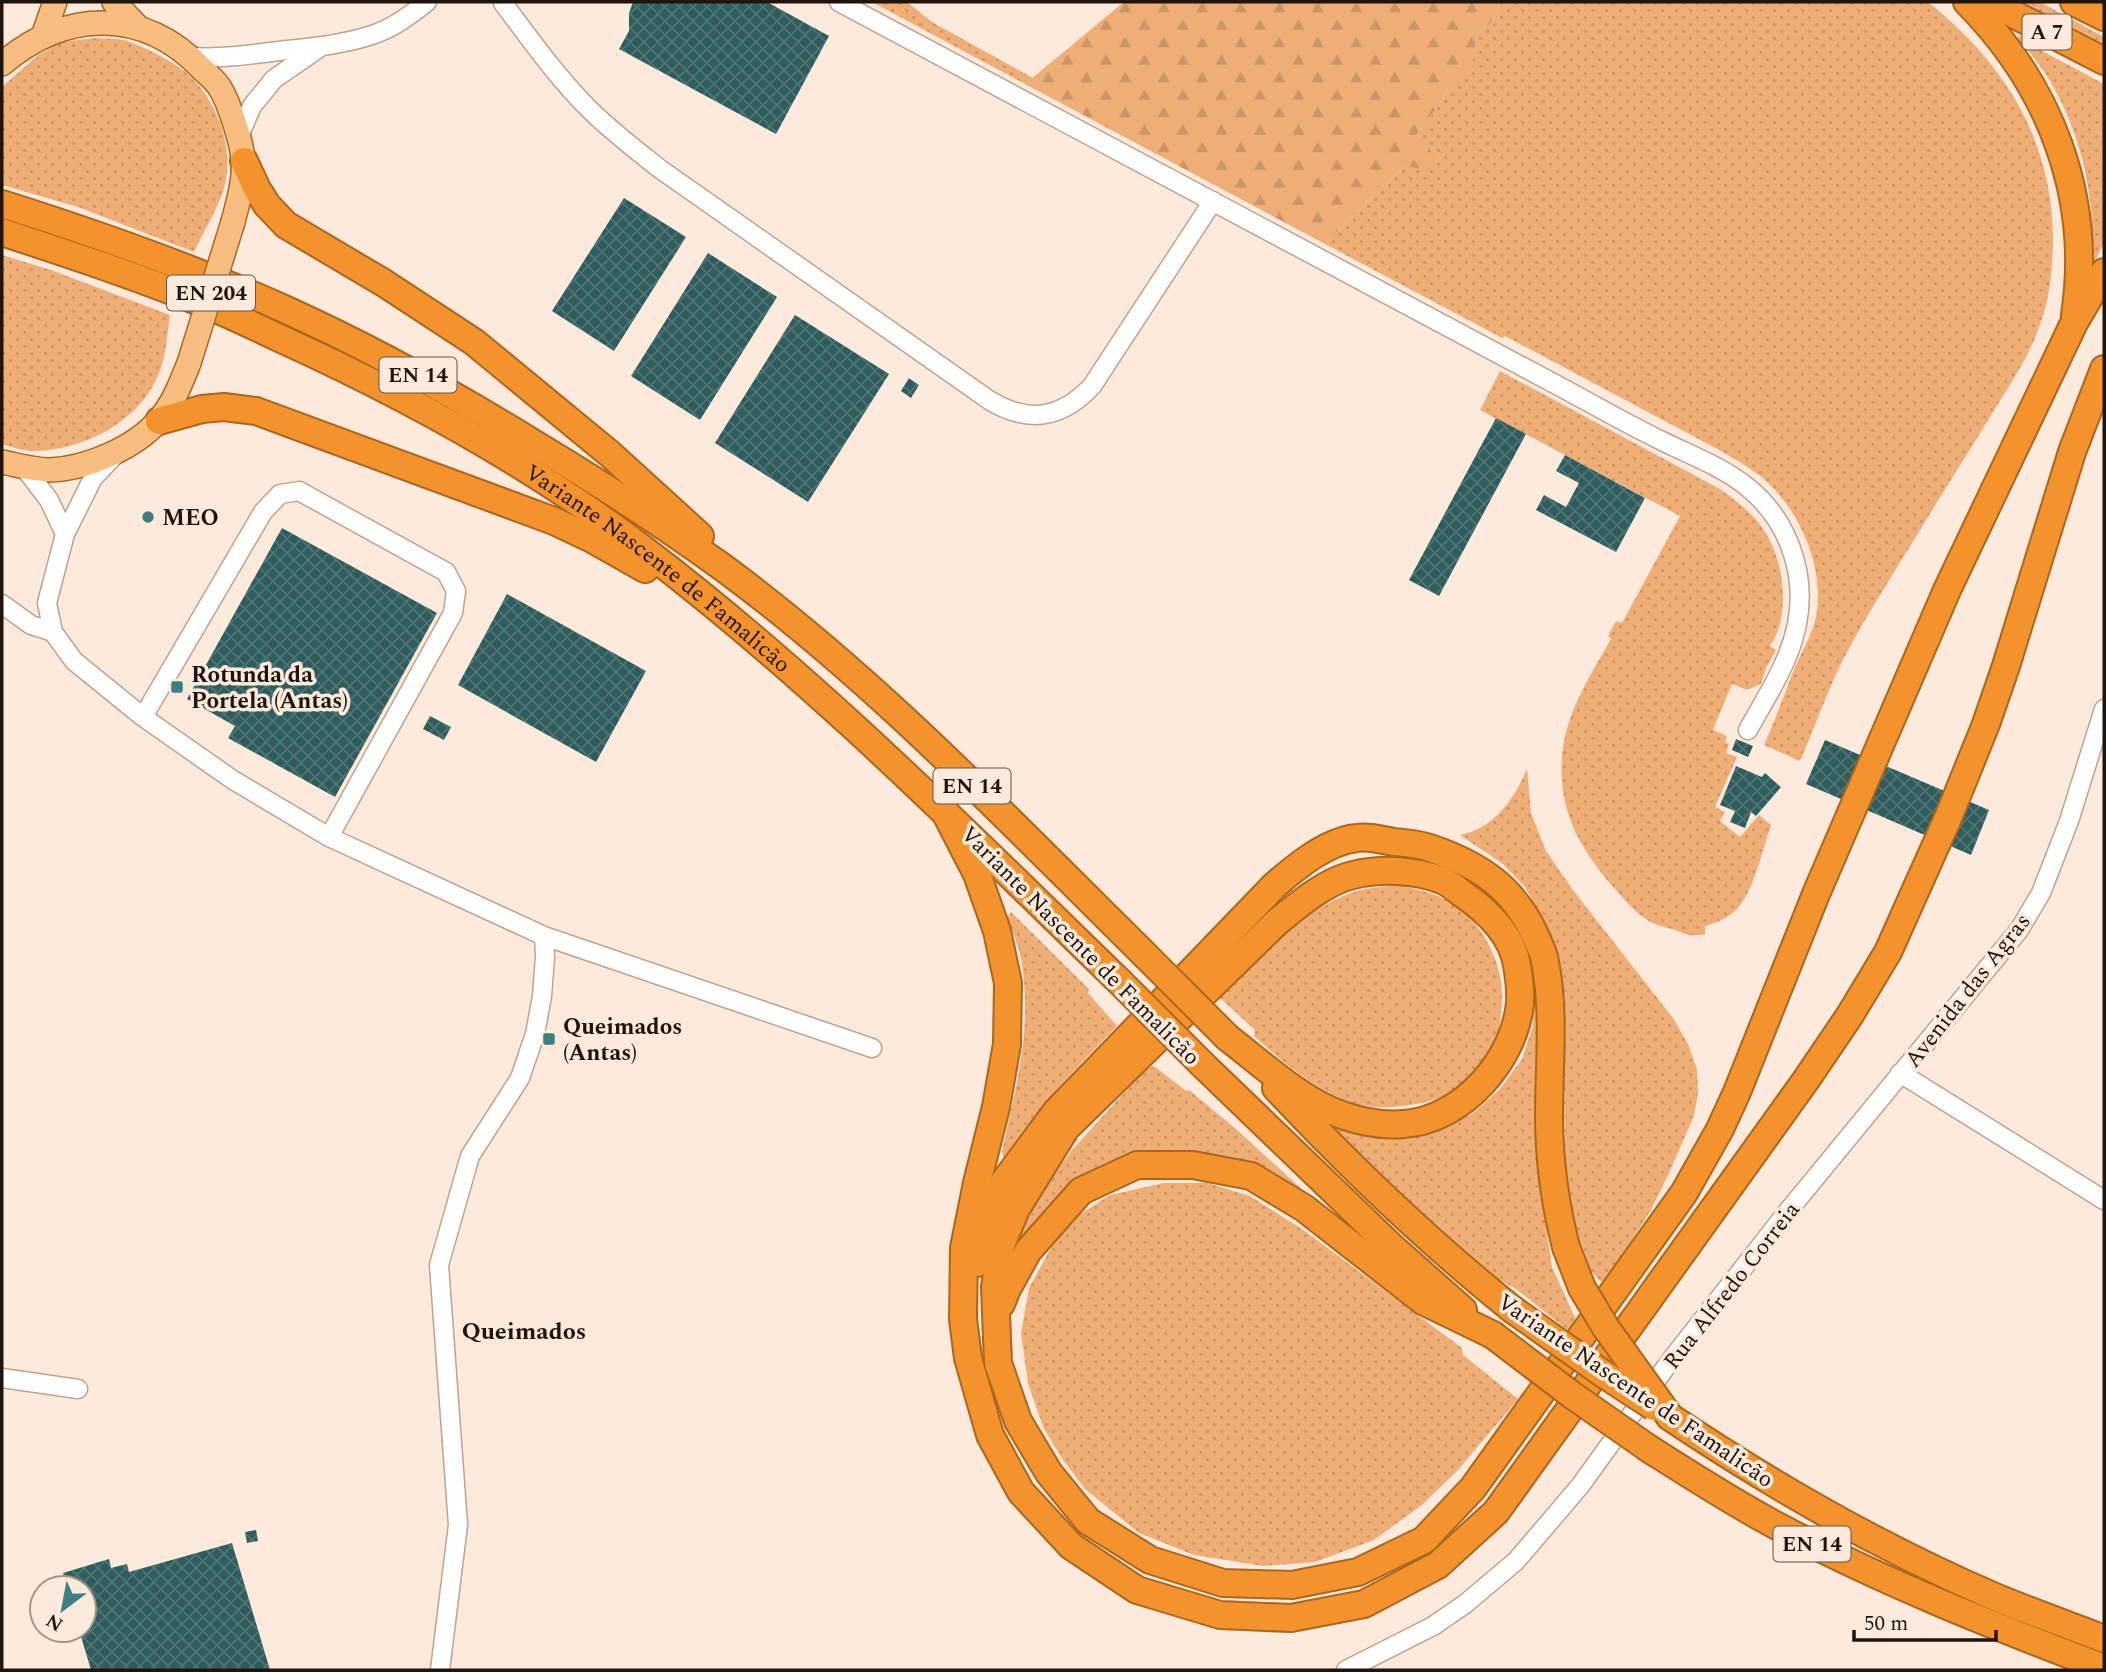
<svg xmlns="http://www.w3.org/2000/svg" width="2106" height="1672" font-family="Spectral,serif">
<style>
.grass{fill:url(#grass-dots)}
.forest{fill:url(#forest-firs)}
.building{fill:url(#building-cross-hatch)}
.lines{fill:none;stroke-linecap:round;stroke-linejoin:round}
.minor-casing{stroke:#bfa38c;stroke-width:21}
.major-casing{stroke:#a96720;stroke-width:26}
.highway-casing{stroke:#a96720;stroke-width:30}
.minor{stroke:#fff;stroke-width:18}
.major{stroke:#f8be80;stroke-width:23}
.highway{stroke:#f4932b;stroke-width:26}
.major-bridge-casing{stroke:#a96720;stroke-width:26;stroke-linecap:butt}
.highway-bridge-casing{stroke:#a96720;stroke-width:30;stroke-linecap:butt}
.major-bridge{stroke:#f8be80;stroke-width:23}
.highway-bridge{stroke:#f4932b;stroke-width:26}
.poi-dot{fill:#3a8281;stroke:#fceadc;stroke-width:2.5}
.labels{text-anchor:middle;stroke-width:7;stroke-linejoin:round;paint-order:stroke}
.shield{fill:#fceadc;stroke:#61554b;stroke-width:2}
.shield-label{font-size:21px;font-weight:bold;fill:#1f150d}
.poi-label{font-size:23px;font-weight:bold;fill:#1f150d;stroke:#fceadc;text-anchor:start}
.street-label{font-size:23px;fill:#1f150d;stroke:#fceadc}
.neighbourhood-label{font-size:24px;font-weight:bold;fill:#1f150d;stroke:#fceadc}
</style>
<defs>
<pattern id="grass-dots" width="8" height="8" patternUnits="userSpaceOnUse" patternTransform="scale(1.75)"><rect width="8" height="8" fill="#efae76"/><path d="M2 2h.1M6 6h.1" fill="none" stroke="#cc9565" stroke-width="1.8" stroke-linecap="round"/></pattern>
<pattern id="forest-firs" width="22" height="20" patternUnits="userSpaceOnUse" patternTransform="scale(1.75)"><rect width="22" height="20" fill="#efae76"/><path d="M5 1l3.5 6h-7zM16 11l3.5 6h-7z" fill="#cc9565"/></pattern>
<pattern id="building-cross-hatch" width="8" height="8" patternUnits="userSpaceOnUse" patternTransform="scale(1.75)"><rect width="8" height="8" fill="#2d5d5c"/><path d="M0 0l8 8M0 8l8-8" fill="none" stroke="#517472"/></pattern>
</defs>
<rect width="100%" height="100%" fill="#fceadc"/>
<!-- grass -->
<path class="grass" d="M872 2H907L932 22 1033 78 1025 84Z
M1497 2H1928C2004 63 2051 137 2053 236 2053 269 2050 300 2038 330 2028 358 2011 383 1995 409 1973 445 1950 481 1928 517 1900 564 1869 610 1844 658 1827 691 1815 727 1800 761L1764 745C1776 718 1785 692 1796 665 1802 651 1811 636 1815 621 1826 576 1805 521 1773 488 1759 472 1739 462 1721 451L1505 336 1502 338 1325 244 1405 165 1414 138 1435 110 1450 86 1473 59 1477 36 1493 21 1500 4Z
M2023 2H2040L2104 37V47Z
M2019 35 2044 52 2104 84V242L2090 274H2088C2089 260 2092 245 2092 231 2092 166 2064 84 2017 39Z
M95 38C106 39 118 38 127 41 148 48 177 63 193 79 219 106 235 151 224 188 217 210 204 231 194 252L78 207 2 185V87L37 56 61 42Z
M2 255 51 270 170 315C167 335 166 360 157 378 137 423 81 451 33 451 23 451 12 447 2 444Z
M1500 371 1720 489C1735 500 1749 510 1761 526 1784 556 1792 614 1770 646L1776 650 1766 668 1761 684 1747 690 1732 684 1713 730 1727 736 1725 742 1729 744 1726 753 1737 757 1715 807 1725 812 1720 821 1740 837 1759 815 1771 825C1762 850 1754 893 1735 911 1726 919 1716 923 1705 926V934C1689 937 1689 935 1675 930 1666 927 1657 926 1649 921 1635 913 1625 900 1614 888 1580 848 1558 812 1562 757 1565 714 1590 676 1611 639L1608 636 1616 621 1622 623 1680 516 1480 410Z
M1527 769 1531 813 1546 851 1573 890 1673 1018 1688 1044 1697 1069 1698 1093 1694 1116 1670 1171 1651 1210 1611 1273 1601 1282 1591 1271 1577 1232H1572L1565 1181 1563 993 1557 954 1542 919 1525 887 1503 864 1460 835C1494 829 1515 798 1527 769Z
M1400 885C1419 890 1439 894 1455 905 1488 929 1507 972 1501 1012 1500 1019 1500 1027 1498 1033 1490 1054 1474 1074 1457 1088 1443 1100 1420 1104 1402 1106 1389 1108 1373 1108 1360 1105 1319 1094 1284 1063 1254 1036L1255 1030 1220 998C1257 956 1302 908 1357 891 1370 887 1386 887 1400 885Z
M1011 912 1089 989 1088 993 1117 1026C1076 1068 1035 1110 1004 1160L1002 1151C1016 1087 1032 1031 1022 964 1020 949 1013 933 1007 918Z
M1533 982 1538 1008 1537 1167 1552 1267 1577 1322 1569 1331 1516 1289 1496 1278 1405 1198 1321 1117 1343 1129 1367 1137 1398 1138 1432 1133 1472 1114 1500 1089 1522 1059 1533 1026Z
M1154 1066 1186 1091 1189 1090 1235 1128 1355 1238 1221 1157 1188 1151 1150 1154 1076 1182 1054 1199 1021 1239 1020 1233 1046 1185 1072 1150 1146 1069Z
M1164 1183H1208L1250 1196 1302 1229 1462 1348 1463 1355 1518 1399 1458 1470 1422 1505 1374 1540 1315 1562 1263 1566 1194 1555 1139 1533 1085 1489 1063 1460 1043 1427 1028 1383 1021 1333 1029 1288 1051 1248 1076 1217 1110 1195Z"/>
<!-- forest -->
<path class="forest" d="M1124 2H1497L1500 4 1493 21 1477 36 1473 59 1467 77 1450 86 1435 110 1414 138 1429 147 1434 161 1424 170 1405 165 1325 244 1025 84Z"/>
<!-- building -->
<path class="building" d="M633 2H767L829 36 776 134 619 49 629 31V13Z
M624 198 686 237 614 351 552 311Z
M708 253 777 297 700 420 631 376Z
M795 315 889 374 808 502 715 443Z
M909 378 919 385 911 398 901 391Z
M1496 418 1526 434 1439 596 1409 580Z
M1565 455 1645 498 1616 552 1536 510 1544 495 1566 507 1579 483 1556 471Z
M282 528 437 613 335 797 228 738 235 726 187 699Z
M507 594 646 671 596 762 458 685Z
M430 716 451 727 444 740 423 729Z
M1736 739 1753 746 1748 757 1732 750Z
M1825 740 1989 810 1971 855 1806 784Z
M1736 766 1762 777 1765 773 1781 787 1756 816 1751 812 1745 828 1730 822 1735 811 1720 805Z
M256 1530 258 1541 247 1543 245 1532Z
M232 1543 270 1670H91L79 1630H84V1588H67L63 1573 109 1559 111 1568 127 1564 129 1572Z"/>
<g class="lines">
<defs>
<path id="minor" d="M839 2 1553 383C1589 402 1625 423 1662 441 1690 455 1721 466 1746 486 1788 519 1807 573 1797 624 1789 664 1767 695 1748 730
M503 3C530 39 557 77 589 109 611 131 636 150 660 169L989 400C1028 424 1061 419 1092 386L1213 201
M191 57C223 59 255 54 287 50 315 47 345 44 372 35 393 28 409 16 427 2
M239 136 252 106 274 79 319 48
M116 454 93 478 65 534 47 603 53 632 74 661 143 717 233 780 329 837 544 936 872 1048
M23 466 49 500 65 534
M2 604 31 625 53 632
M143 717 263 512 280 494 299 491 446 572 456 591 453 613 329 837
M1900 1073 2104 1200
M2 1378 78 1389
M440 1670 458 1525 439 1265 470 1156 520 1078 535 1034 542 996 545 957 544 936
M1346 1670 1433 1626 1465 1604 1516 1561 1580 1486 1671 1360 1788 1211 2019 930 2041 893 2069 821 2104 709"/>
<path id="major" d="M114 2 137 26
M43 36 55 2
M2 64C65 10 143 7 202 69 208 75 216 81 220 88 229 102 242 143 243 159 245 180 238 202 233 222
M2 462C17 465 34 470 49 470 86 469 135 448 159 420 173 404 181 383 189 363"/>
<g id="highway">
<path d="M1967 2C2050 86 2093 196 2075 315"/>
<path d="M1990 2 2104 61"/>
<path d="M2074 2 2104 17"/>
<path d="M244 161 257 189 267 205 286 225 384 283 474 342 610 454 700 536"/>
<path d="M2 204C97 234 191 267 282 308 369 347 452 393 533 443 598 482 663 524 725 569 878 682 1010 822 1145 955"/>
<path id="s1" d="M2 232C69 254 136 276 202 303 227 313 252 325 277 337 405 395 530 463 643 549 814 679 965 832 1119 981"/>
<path d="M159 421 202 409 224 407 256 411 554 521 592 539 645 569"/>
<path d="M945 812 977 874 997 931 1008 983 1007 1044 996 1107 977 1183 964 1248 963 1319 968 1358 990 1435 1021 1492 1071 1546 1137 1590 1220 1615 1291 1618 1364 1604 1438 1565 1496 1512 1806 1080 1850 1015 1888 952 1948 818 1986 724 2006 666 2072 452 2104 369"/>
<path d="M1228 1038C1262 1064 1301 1101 1342 1115 1362 1122 1383 1126 1404 1124 1463 1120 1515 1059 1520 1003 1521 991 1519 977 1517 965 1512 934 1485 909 1460 892 1455 888 1449 883 1442 880 1415 870 1382 868 1353 875 1326 881 1298 905 1277 922L1066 1128 1016 1209 1001 1245 995 1287 998 1363 1018 1421 1049 1473 1088 1521 1150 1560 1223 1583 1292 1585 1358 1572 1424 1540 1473 1488 1684 1193 1720 1129 1737 1092 1816 894 1947 590 2074 323 2104 272"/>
<path d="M1202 1064 1393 1248 1463 1310"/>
<path d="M1276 1088C1350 1167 1427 1241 1512 1309"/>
<path d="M977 1263 1004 1182 1056 1112 1275 885C1297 866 1327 841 1357 838 1368 836 1383 840 1394 842 1406 843 1419 844 1430 848 1480 865 1514 888 1536 937 1539 945 1544 953 1545 962 1555 1012 1549 1064 1549 1115 1549 1160 1555 1204 1566 1247"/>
<path d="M1001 1304 1007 1289 1028 1251 1081 1191 1137 1165H1193L1251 1176 1304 1208 1423 1301 1493 1335"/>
<path d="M1670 1417C1773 1486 1881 1548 1995 1597 2031 1612 2068 1625 2104 1639"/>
<path d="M1648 1448C1692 1476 1735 1504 1781 1528 1885 1583 1994 1626 2104 1668"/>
</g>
</defs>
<!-- minor casing -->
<use href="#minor" class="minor-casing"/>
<!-- major casing -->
<use href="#major" class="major-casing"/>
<!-- highway casing -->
<use href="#highway" class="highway-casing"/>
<!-- minor -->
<use href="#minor" class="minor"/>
<!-- major -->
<use href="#major" class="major"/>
<!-- highway -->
<use href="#highway" class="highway"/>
<defs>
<path id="major-bridge" d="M189 363 233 222"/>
<path id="highway-bridge" d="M1145 955 1228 1038
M1119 981 1202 1064
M1566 1247 1582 1288 1606 1328 1670 1417
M1512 1309 1602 1373 1654 1407
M1493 1335 1572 1395 1648 1448"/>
</defs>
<!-- major-bridge casing -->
<use href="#major-bridge" class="major-bridge-casing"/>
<!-- highway-bridge casing -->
<use href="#highway-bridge" class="highway-bridge-casing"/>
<!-- major-bridge -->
<use href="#major-bridge" class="major-bridge"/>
<!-- highway-bridge -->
<use href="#highway-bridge" class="highway-bridge"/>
</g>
<!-- markers -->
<g class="poi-dot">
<circle cx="148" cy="517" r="7"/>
<rect x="170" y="680" width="14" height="14" rx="3.5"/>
<rect x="542" y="1032" width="14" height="14" rx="3.5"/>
</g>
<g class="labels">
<!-- shield labels -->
<g class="shield">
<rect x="2022.5" y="14.5" width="49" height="35" rx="5"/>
<rect x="167" y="275.5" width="88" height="35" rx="5"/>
<rect x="379.5" y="357.5" width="77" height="35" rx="5"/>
<rect x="933.5" y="768.5" width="77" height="35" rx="5"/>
<rect x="1773.5" y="1526.5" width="77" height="35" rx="5"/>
</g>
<g class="shield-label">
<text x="2047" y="39">A 7</text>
<text x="211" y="300">EN 204</text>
<text x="418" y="382">EN 14</text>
<text x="972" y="793">EN 14</text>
<text x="1812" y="1551">EN 14</text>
</g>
<!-- poi labels -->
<g class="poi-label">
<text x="162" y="525">MEO</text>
<text x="191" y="682">Rotunda da<tspan x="191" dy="26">Portela (Antas)</tspan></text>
<text x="563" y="1034">Queimados<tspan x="563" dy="26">(Antas)</tspan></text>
</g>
<!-- street labels -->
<g class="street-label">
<text dy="8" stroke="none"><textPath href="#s1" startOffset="742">Variante Nascente de Famalicão</textPath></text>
<text transform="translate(1081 945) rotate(45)" y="8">Variante Nascente de Famalicão</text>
<text transform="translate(1967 990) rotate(-52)" y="8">Avenida das Agras</text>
<text transform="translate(1731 1285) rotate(-52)" y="8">Rua Alfredo Correia</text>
<text transform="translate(1636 1390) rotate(34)" y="8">Variante Nascente de Famalicão</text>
</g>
<!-- neighbourhood labels -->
<g class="neighbourhood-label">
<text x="524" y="1339">Queimados</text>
</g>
</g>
<!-- border -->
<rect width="2106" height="1672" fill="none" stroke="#1f150d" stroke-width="7"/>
<!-- north arrow -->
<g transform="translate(63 1609) rotate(212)"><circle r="33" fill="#fceadc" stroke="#a49589" stroke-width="2"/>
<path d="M0-5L12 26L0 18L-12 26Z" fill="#3a8281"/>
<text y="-10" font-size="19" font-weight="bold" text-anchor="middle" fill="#1f150d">N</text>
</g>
<!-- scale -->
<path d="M1854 1630v10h142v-10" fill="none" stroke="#1f150d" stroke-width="3.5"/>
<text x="1864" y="1630" font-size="21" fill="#1f150d" stroke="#fceadc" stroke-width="5" paint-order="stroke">50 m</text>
</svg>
